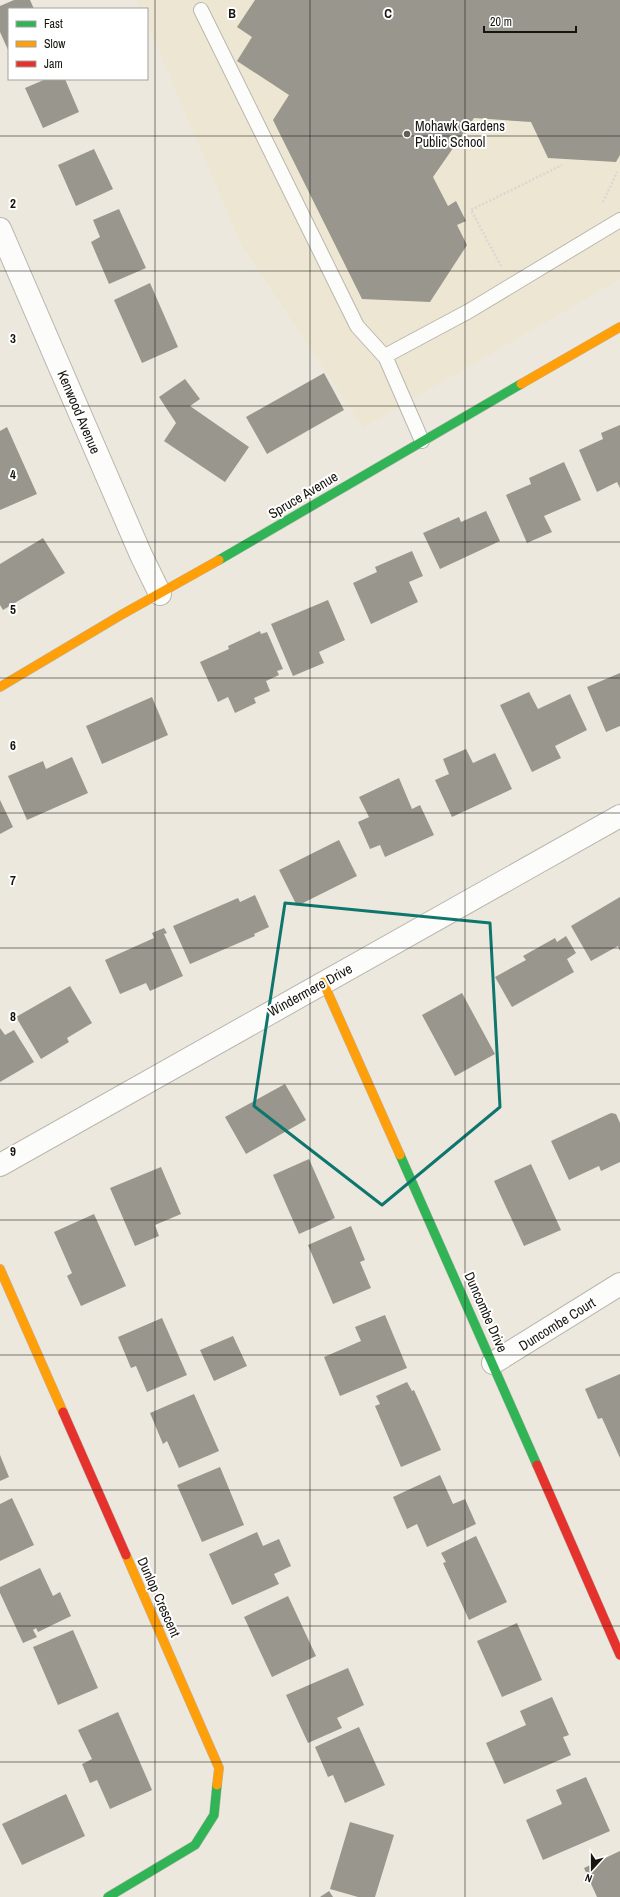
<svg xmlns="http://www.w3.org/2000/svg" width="620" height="1897" font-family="'Archivo Narrow',sans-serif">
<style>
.built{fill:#ede6d2}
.building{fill:#99968e}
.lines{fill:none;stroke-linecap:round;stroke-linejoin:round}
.lane-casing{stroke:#bab7af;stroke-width:16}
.street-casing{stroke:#bab7af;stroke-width:24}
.fast-casing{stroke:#bab7af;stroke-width:10}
.slow-casing{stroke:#bab7af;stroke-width:10}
.jam-casing{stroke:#bab7af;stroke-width:10}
.path{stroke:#d8d7d4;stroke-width:2.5;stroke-dasharray:2 2;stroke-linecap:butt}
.lane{stroke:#fcfcfa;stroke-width:14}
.street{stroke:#fcfcfa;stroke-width:22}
.fast{stroke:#30b455;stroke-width:9}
.slow{stroke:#ff9f0a;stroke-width:9}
.jam{stroke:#e5322d;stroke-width:9}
.marked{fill:none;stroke:#0f766e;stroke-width:3;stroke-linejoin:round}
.grid{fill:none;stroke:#17150e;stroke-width:1;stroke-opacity:0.55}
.poi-dot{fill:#625f57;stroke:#fff;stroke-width:1.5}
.labels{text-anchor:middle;stroke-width:4;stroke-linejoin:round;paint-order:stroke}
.poi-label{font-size:14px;fill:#17150e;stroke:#fff;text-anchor:start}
.street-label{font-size:14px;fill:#17150e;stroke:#fff}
.grid-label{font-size:13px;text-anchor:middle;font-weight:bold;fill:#17150e;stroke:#fff;stroke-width:4;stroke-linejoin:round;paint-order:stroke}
</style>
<rect width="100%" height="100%" fill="#ece8de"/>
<!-- built -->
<path class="built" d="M137 0H620V279L363 428 241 244 147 23V9H141Z"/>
<!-- building -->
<path class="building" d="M14 0H30L34 9H9V52L0 32V6Z
M255 0H620V155L616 162 548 158 531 122 474 118 433 177 448 206 456 201 466 221 457 225 467 245 430 302 362 299 273 120 289 95 237 61 252 37 237 27Z
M46 79H65L79 112 43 128 25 88Z
M94 149 113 189 76 206 58 165Z
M119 209 146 268 109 284 91 242 100 237 93 220Z
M150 283 178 347 142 363 114 300Z
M324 373 344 410 267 454 246 417Z
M185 379 200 399 190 406 249 447 225 482 164 441 176 423 159 397Z
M620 425V488L617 482 597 492 579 450 603 439 601 433Z
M7 427 37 494 0 510V431Z
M564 462 581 500 544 516 552 532 527 543 506 495 531 484 529 478Z
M486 511 500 541 440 569 423 533 459 517 461 522Z
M43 538 65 573 3 610 0 605V564Z
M412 551 423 576 409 582 418 602 371 624 353 583 377 572 375 567Z
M328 600 345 640 319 652 324 663 293 676 271 624Z
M260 631 261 634 267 632 283 669 277 671 279 675 266 681 270 691 254 698 256 703 235 713 228 697 218 702 200 662 229 649 228 646Z
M620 673V726L606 732 587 687Z
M529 692 538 709 570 694 587 730 555 746 561 758 532 772 500 705Z
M152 697 168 735 102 764 86 726Z
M466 749 473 763 495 753 512 789 452 817 435 780 449 774 443 759Z
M72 757 88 793 27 820 8 776 43 761 46 769Z
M399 778 412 809 420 805 434 835 385 857 380 845 370 849 358 822 369 817 359 797Z
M0 800 13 827 0 834Z
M339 840 357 876 297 906 279 870Z
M255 895 269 927 254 934 255 936 190 964 173 926 238 898 240 902Z
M620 897V951L618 946 591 961 571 926Z
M164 928 167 933 164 934 183 976 150 991 146 983 120 994 105 960 154 938 152 933Z
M566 936 576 953 567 959 574 972 512 1007 495 977 526 960 523 956 555 938 557 942Z
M70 986 92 1023 67 1038 69 1042 41 1059 16 1017Z
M462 993 495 1054 455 1076 422 1015Z
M0 1028 5 1035 14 1030 34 1062 0 1082Z
M285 1084 306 1120 246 1154 225 1117Z
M611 1113 616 1114 620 1123V1162L601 1171 599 1166 569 1180 551 1141Z
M309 1159 335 1218 299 1234 273 1175Z
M531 1164 561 1230 524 1246 494 1181Z
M161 1167 181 1214 155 1225 159 1236 135 1246 110 1188Z
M94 1214 126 1286 81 1306 67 1276 72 1273 54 1232Z
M351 1226 365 1260 360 1262 371 1288 333 1304 308 1245Z
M385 1315 407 1368 340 1396 324 1357 361 1341 355 1327Z
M162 1318 187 1375 147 1392 136 1366 131 1368 118 1337Z
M233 1336 247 1366 214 1381 200 1350Z
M620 1374V1458L602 1418 598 1419 585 1389Z
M407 1382 412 1391 414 1390 441 1450 401 1467 375 1406 380 1404 376 1396Z
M194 1394 219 1451 179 1468 167 1441 163 1444 150 1413Z
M0 1455 9 1477 0 1481Z
M220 1467 244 1525 202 1542 177 1485Z
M440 1475 453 1504 465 1499 476 1524 427 1547 417 1524 407 1529 393 1497Z
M12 1498 34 1545 0 1561V1504Z
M257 1532 263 1546 279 1539 291 1566 274 1574 279 1584 232 1605 209 1554Z
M476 1536 507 1602 469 1620 443 1563 446 1562 441 1553Z
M40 1568 53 1596 60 1592 71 1616 38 1632 36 1628 33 1630 37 1637 23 1643 0 1593V1587Z
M288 1596 316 1656 272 1677 244 1617Z
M517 1623 542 1680 502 1697 477 1641Z
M73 1630 98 1688 58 1705 33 1647Z
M348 1668 364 1705 337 1718 342 1728 308 1743 286 1695Z
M552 1697 569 1735 563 1737 571 1755 504 1784 486 1743 526 1725 520 1711Z
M118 1712 152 1790 110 1809 97 1780 90 1783 82 1764 92 1759 78 1730Z
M359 1727 385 1785 345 1803 333 1775 328 1777 315 1747Z
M586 1777 610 1831 543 1860 526 1820 562 1804 556 1790Z
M66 1794 85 1836 22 1865 2 1824Z
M350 1822 394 1835 375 1897H358L330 1889Z
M620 1851V1897H597L584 1868Z
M329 1891 333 1897H320Z"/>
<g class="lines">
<defs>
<path id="lane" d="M201 10 357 326 386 358
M422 441 385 356 469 311 620 220"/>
<path id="street" d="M0 229 141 555 160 594
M0 1165 620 816
M493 1363 620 1284"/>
<path id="fast" d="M219 560 521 384
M400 1155 537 1465
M108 1897 195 1845 214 1815 217 1785"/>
<path id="slow" d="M521 384 620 327
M0 687 121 615 219 560
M323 982 400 1155
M0 1269 63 1412
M126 1555 219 1768 217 1785"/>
<path id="jam" d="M63 1412 126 1555
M537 1465 620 1655"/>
</defs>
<!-- lane casing -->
<use href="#lane" class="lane-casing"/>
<!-- street casing -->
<use href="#street" class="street-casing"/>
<!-- fast casing -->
<use href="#fast" class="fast-casing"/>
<!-- slow casing -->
<use href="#slow" class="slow-casing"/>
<!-- jam casing -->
<use href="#jam" class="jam-casing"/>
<!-- path -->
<path class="path" d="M603 202 617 172
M501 266 471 210 562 165"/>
<!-- lane -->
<use href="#lane" class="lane"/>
<!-- street -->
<use href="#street" class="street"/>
<!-- fast -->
<use href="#fast" class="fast"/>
<!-- slow -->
<use href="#slow" class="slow"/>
<!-- jam -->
<use href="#jam" class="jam"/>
</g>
<!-- marked area -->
<path class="marked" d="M285 903 490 923 500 1107 382 1205 254 1106Z"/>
<!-- grid -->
<path class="grid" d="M155 0V1897M310 0V1897M465 0V1897M0 136H620M0 271H620M0 406H620M0 542H620M0 678H620M0 813H620M0 948H620M0 1084H620M0 1220H620M0 1355H620M0 1490H620M0 1626H620M0 1762H620"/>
<!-- markers -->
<circle class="poi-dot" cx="407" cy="134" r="4"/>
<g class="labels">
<!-- poi labels -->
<g class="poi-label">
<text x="415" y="131">Mohawk Gardens<tspan x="415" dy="16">Public School</tspan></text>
</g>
<!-- street labels -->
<g class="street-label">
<text transform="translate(79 412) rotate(67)" y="5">Kenwood Avenue</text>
<text transform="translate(303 495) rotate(-31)" y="5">Spruce Avenue</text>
<text transform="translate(310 990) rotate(-29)" y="5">Windermere Drive</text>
<text transform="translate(486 1312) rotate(66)" y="5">Duncombe Drive</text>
<text transform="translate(557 1324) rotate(-32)" y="5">Duncombe Court</text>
<text transform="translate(159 1597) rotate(66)" y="5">Dunlop Crescent</text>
</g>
</g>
<g class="grid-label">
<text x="232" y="18">B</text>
<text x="388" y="18">C</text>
<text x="13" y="208">2</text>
<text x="13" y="343">3</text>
<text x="13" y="479">4</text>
<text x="13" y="614">5</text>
<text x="13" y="750">6</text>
<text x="13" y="885">7</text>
<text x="13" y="1021">8</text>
<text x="13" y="1156">9</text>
</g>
<!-- legend -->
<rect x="8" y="8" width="140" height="72" fill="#ffffff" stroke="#a2a19f"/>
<rect x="16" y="21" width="20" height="6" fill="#30b455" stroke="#a2a19f"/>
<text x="44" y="28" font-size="12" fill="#17150e">Fast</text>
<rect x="16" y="41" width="20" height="6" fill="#ff9f0a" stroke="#a2a19f"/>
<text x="44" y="48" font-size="12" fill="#17150e">Slow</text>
<rect x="16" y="61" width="20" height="6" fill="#e5322d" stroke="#a2a19f"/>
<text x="44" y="68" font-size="12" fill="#17150e">Jam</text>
<!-- north arrow -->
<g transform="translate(592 1869) rotate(201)" stroke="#ffffff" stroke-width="3" paint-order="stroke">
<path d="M0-3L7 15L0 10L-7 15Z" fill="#17150e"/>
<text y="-6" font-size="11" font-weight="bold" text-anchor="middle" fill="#17150e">N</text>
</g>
<!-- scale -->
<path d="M484 26v6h92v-6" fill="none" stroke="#17150e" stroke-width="2"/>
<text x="490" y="26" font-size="12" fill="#17150e" stroke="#ffffff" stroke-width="3" paint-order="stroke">20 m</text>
</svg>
